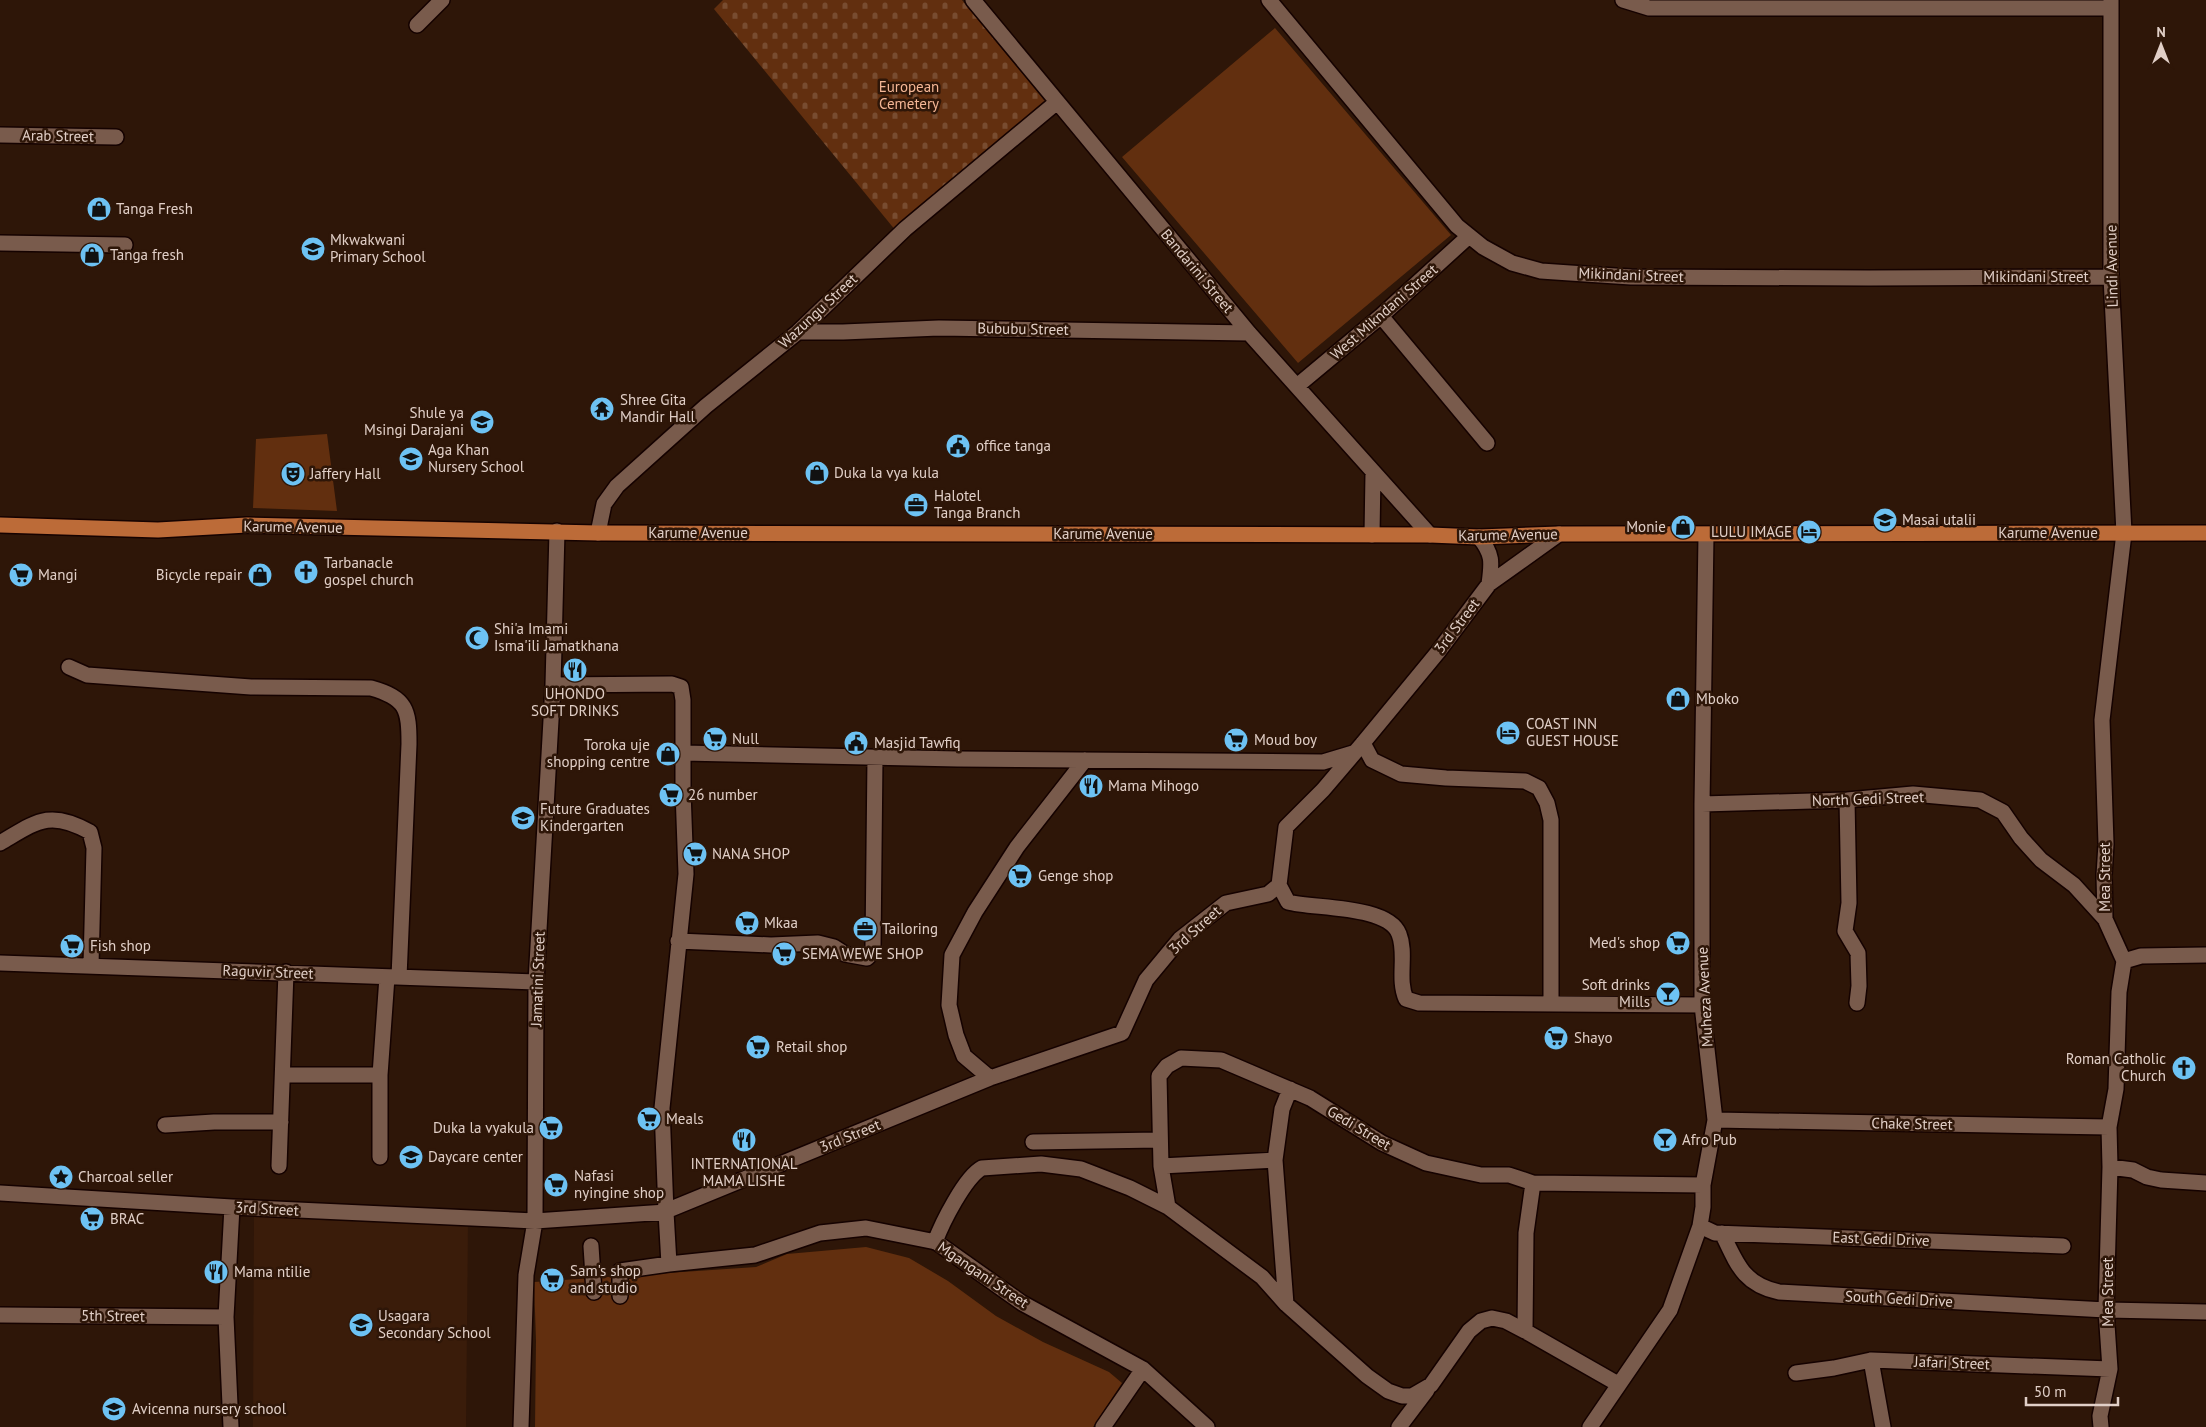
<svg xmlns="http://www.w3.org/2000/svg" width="2206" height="1427" font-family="'PT Sans',sans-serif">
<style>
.built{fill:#3a1c0a}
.grass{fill:#622f0f}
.cemetery{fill:url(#cemetery-stones)}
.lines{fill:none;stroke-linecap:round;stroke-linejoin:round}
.minor-casing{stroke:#150200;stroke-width:18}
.major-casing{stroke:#150200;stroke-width:18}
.minor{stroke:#795b4c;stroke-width:15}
.major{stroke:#bc6b38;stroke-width:15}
.labels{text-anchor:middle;stroke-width:5;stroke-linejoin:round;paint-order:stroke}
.park-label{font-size:15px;fill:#f4b695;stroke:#2e1608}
.street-label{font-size:15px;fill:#e1cfc7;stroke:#2e1608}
.poi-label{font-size:15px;fill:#e1cfc7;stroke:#2e1608;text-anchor:start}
</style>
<defs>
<pattern id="cemetery-stones" width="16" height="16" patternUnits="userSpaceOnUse" patternTransform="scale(1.25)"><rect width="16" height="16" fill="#622f0f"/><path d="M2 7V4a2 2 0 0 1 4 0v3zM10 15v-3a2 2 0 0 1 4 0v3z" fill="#784c30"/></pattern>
</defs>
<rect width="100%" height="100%" fill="#2e1608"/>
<!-- built -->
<path class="built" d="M254 1216 468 1223 466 1427H253Z"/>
<!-- grass -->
<path class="grass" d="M1275 28 1451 235 1298 363 1122 157Z
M327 434 337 511 253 508 256 439Z
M866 1247 909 1258 948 1281 996 1316 1043 1342 1109 1372 1122 1383 1093 1427H535L536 1341 534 1282 756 1267 787 1254Z"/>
<!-- cemetery -->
<path class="cemetery" d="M723 0H962L1048 105 896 231 714 9Z"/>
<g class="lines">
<defs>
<path id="minor" d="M973 0 1249 333 1430 535
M1269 0 1457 226 1483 247 1512 263 1541 271 1570 273 1631 277 1869 278 2111 277
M1623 0 1649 8H2111
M417 25 442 0
M0 135 116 137
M0 243 125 245
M1381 316 1487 443
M798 332H843L939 328 1249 333
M1297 386 1381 316 1469 236
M598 533 604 504 617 486 706 406 798 332 905 229 1057 102
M1372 535 1373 473
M1479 537C1493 554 1492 562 1489 584
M69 667 87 675 251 687 371 688C407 698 409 710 409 744L399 977
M553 685 672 684 681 687 683 700V791L686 874 662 1108 666 1212
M1363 743 1372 760 1401 774 1446 778 1525 781 1539 788 1547 803 1551 820V1003
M683 753 958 759 1323 762 1353 753
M1847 800 1849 903 1845 931 1858 953 1859 986 1857 1003
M1702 804 1847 800 1913 794 1980 800 2003 812 2021 838 2041 860 2074 885 2105 919
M0 843C36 822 49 809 90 832L94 848 91 965
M1279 885 1288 902C1314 909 1388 905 1399 934 1407 954 1397 979 1406 999L1419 1003 1702 1005
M678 941 771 945 818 943 834 947 845 954 867 958 871 954 873 947 875 757
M2124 961 2141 956 2206 955
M0 963 536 982
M283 1075H380
M990 1078 964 1056 956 1035 949 1005 952 955 975 912 1017 847 1085 760
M1715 1120 2109 1127
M165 1125 214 1122H281
M1033 1142 1159 1140
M380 1157V1075L387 977
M279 1166 286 972
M1161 1166 1275 1160
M2110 1167 2133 1170 2147 1177 2161 1180 2206 1183
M0 1193 232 1207 535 1221 666 1212 669 1264 755 1255 820 1233 866 1228 936 1242 1022 1303 1143 1369 1207 1427
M1168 1207 1161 1166 1159 1076 1167 1066 1181 1058 1221 1060 1310 1098 1382 1143 1426 1163 1481 1175H1509L1533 1183 1703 1185
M666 1211 990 1078 1122 1033 1146 980 1180 939 1226 903 1268 894 1279 885 1286 827 1323 790 1363 743 1438 652 1489 584 1559 534
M1700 1226 1715 1233 2063 1246
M1722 1233C1737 1264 1743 1284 1779 1292L2106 1310 2206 1312
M935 1242C942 1223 965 1177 982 1168L1041 1164 1081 1169 1130 1188 1168 1207 1262 1277 1286 1304 1367 1376 1388 1391 1402 1396H1412L1431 1385 1469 1331 1481 1321 1492 1318 1506 1321 1525 1331 1618 1384
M591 1246 594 1292
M620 1296V1271L669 1264
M1286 1304 1275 1160 1282 1109 1290 1089
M0 1315 226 1317
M1525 1331 1526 1233 1533 1183
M1871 1360 1883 1427
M1796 1373 1834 1368 1871 1360 2110 1369
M231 1427 226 1317 232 1207
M521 1427 526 1275 535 1221 536 982 553 685 557 531
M1103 1427 1143 1369
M1399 1427 1427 1390
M1590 1427 1670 1310 1700 1226 1703 1207V1185L1715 1120 1702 1005V804L1706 535
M2101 1427 2100 1416 2110 1369 2106 1310 2110 1167 2109 1127 2116 1089 2119 992 2124 961 2105 919 2104 875 2106 844 2102 720 2124 533 2111 277V0"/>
<path id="major" d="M0 525 158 530 247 525 598 533 1430 535 1479 537 1559 534 2206 533"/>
</defs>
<!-- minor casing -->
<use href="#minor" class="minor-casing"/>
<!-- major casing -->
<use href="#major" class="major-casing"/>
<!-- minor -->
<use href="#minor" class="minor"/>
<!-- major -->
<use href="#major" class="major"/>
</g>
<!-- icons -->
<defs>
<symbol id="shop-disc" viewBox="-11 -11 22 22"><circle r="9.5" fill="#6dc2f3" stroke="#2e1608"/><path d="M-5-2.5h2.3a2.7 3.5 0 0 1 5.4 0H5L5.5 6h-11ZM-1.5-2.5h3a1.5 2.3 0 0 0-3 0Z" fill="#111"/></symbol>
<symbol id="school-disc" viewBox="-11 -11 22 22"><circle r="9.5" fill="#6dc2f3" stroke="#2e1608"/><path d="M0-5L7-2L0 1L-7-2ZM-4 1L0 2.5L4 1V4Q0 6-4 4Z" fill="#111"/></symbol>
<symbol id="temple-disc" viewBox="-11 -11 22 22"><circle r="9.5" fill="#6dc2f3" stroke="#2e1608"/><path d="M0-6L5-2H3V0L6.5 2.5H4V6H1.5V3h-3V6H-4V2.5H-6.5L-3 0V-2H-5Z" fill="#111"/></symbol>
<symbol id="civic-disc" viewBox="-11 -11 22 22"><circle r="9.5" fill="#6dc2f3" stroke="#2e1608"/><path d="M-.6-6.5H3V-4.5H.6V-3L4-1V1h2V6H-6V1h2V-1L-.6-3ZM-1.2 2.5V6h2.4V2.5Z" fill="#111"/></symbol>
<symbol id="theatre-disc" viewBox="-11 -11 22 22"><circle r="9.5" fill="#6dc2f3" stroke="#2e1608"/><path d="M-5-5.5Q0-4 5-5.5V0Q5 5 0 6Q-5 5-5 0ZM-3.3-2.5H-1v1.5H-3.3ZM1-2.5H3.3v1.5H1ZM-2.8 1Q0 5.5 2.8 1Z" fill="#111"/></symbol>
<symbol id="office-disc" viewBox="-11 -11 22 22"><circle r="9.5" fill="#6dc2f3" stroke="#2e1608"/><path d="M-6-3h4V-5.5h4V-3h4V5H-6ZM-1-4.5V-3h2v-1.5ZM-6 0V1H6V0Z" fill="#111"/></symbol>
<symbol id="university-disc" viewBox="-11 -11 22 22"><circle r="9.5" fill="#6dc2f3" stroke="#2e1608"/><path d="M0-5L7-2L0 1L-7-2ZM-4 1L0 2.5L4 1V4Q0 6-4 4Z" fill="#111"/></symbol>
<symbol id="hotel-disc" viewBox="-11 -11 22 22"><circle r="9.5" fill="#6dc2f3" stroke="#2e1608"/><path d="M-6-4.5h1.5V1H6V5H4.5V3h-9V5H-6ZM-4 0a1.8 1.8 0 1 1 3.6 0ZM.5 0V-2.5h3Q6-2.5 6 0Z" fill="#111"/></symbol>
<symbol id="church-disc" viewBox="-11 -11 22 22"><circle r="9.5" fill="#6dc2f3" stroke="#2e1608"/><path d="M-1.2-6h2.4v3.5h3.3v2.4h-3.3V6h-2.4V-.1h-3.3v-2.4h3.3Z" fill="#111"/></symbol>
<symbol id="supermarket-disc" viewBox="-11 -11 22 22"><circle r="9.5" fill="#6dc2f3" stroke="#2e1608"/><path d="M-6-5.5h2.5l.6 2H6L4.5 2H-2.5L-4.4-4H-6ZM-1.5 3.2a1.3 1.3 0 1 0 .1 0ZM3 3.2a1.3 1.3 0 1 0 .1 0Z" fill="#111"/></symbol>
<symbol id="mosque-disc" viewBox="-11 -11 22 22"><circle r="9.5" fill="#6dc2f3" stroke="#2e1608"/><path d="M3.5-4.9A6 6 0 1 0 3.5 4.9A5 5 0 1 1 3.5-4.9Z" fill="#111"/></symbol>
<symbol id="restaurant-disc" viewBox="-11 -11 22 22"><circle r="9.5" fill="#6dc2f3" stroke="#2e1608"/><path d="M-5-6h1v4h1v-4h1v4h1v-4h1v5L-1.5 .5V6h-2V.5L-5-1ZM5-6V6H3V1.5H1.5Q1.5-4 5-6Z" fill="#111"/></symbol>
<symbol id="bar-disc" viewBox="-11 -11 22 22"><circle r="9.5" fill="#6dc2f3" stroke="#2e1608"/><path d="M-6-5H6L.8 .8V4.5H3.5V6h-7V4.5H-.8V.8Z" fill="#111"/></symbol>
<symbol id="sight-disc" viewBox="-11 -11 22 22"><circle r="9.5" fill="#6dc2f3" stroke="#2e1608"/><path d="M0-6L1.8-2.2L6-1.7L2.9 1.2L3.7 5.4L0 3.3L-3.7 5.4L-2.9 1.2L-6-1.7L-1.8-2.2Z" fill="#111"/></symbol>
</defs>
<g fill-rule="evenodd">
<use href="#shop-disc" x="85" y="195" width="28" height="28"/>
<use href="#school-disc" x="299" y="235" width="28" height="28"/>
<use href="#shop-disc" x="78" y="241" width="28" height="28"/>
<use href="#temple-disc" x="588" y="395" width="28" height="28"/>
<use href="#school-disc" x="468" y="408" width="28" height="28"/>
<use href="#civic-disc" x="944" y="432" width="28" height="28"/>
<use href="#school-disc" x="397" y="445" width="28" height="28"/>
<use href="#shop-disc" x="803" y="459" width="28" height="28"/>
<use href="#theatre-disc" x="279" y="460" width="28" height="28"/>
<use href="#office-disc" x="902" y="491" width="28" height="28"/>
<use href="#university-disc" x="1871" y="506" width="28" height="28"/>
<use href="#shop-disc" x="1669" y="513" width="28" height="28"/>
<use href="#hotel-disc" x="1795" y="518" width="28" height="28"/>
<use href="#church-disc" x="292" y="558" width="28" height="28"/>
<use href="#supermarket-disc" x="7" y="561" width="28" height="28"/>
<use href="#shop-disc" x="246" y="561" width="28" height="28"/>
<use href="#mosque-disc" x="463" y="624" width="28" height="28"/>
<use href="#restaurant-disc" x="561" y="656" width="28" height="28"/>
<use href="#shop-disc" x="1664" y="685" width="28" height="28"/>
<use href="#hotel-disc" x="1494" y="719" width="28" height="28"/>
<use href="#supermarket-disc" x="701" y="725" width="28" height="28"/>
<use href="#supermarket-disc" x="1222" y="726" width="28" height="28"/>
<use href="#civic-disc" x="842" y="729" width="28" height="28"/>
<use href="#shop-disc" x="654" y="740" width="28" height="28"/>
<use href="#restaurant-disc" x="1077" y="772" width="28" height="28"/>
<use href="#supermarket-disc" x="657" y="781" width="28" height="28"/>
<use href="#school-disc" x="509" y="804" width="28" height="28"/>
<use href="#supermarket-disc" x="681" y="840" width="28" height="28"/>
<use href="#supermarket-disc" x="1006" y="862" width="28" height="28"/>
<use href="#supermarket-disc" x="733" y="909" width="28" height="28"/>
<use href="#office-disc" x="851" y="915" width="28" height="28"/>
<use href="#supermarket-disc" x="1664" y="929" width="28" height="28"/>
<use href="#supermarket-disc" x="58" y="932" width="28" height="28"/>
<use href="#supermarket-disc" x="770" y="940" width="28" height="28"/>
<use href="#bar-disc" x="1654" y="980" width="28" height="28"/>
<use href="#supermarket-disc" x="1542" y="1024" width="28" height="28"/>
<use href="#supermarket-disc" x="744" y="1033" width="28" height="28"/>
<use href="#church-disc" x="2170" y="1054" width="28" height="28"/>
<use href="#supermarket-disc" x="635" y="1105" width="28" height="28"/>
<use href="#supermarket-disc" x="537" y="1114" width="28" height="28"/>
<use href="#restaurant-disc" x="730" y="1126" width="28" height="28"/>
<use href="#bar-disc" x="1651" y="1126" width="28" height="28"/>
<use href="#school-disc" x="397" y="1143" width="28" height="28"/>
<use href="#sight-disc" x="47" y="1163" width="28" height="28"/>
<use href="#supermarket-disc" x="542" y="1171" width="28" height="28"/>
<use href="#supermarket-disc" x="78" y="1205" width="28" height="28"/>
<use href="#restaurant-disc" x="202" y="1258" width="28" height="28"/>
<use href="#supermarket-disc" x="538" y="1266" width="28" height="28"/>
<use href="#school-disc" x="347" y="1311" width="28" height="28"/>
<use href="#school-disc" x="100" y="1395" width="28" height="28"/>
</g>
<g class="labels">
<!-- park labels -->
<g class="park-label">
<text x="909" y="92">European<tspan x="909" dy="17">Cemetery</tspan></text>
</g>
<!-- street labels -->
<g class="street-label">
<text transform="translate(58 136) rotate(1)" y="5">Arab Street</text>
<text transform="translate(2112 266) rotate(-91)" y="5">Lindi Avenue</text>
<text transform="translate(1197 271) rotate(50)" y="5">Bandarini Street</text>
<text transform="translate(1631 275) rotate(2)" y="5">Mikindani Street</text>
<text x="2036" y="282">Mikindani Street</text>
<text transform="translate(818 311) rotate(-43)" y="5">Wazungu Street</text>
<text transform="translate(1384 312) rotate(-41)" y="5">West Mikndani Street</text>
<text transform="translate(1023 329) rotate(1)" y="5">Bububu Street</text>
<text transform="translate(293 527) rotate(1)" y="5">Karume Avenue</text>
<text x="698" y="538">Karume Avenue</text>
<text x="2048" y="538">Karume Avenue</text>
<text x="1103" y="539">Karume Avenue</text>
<text transform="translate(1508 535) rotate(-1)" y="5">Karume Avenue</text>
<text transform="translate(1457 626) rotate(-53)" y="5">3rd Street</text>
<text transform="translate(1868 799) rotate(-2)" y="5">North Gedi Street</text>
<text transform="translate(2105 877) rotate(-90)" y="5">Mea Street</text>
<text transform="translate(1195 930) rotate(-42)" y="5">3rd Street</text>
<text transform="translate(268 972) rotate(2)" y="5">Raguvir Street</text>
<text transform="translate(538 979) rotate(-88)" y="5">Jamatini Street</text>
<text transform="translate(1705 997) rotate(-93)" y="5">Muheza Avenue</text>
<text transform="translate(1912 1124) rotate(1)" y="5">Chake Street</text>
<text transform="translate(1359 1128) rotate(31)" y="5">Gedi Street</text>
<text transform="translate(850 1136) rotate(-22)" y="5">3rd Street</text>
<text transform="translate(267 1209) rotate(3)" y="5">3rd Street</text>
<text transform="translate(1881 1239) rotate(2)" y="5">East Gedi Drive</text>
<text transform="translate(983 1275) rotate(34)" y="5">Mgangani Street</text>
<text transform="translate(2108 1292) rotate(-90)" y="5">Mea Street</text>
<text transform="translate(1899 1299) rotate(3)" y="5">South Gedi Drive</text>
<text transform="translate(113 1316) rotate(1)" y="5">5th Street</text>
<text transform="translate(1952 1363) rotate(2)" y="5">Jafari Street</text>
</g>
<!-- poi labels -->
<g class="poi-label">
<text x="116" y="214">Tanga Fresh</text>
<text x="330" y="245">Mkwakwani<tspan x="330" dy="17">Primary School</tspan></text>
<text x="110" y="260">Tanga fresh</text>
<text x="620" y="405">Shree Gita<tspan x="620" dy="17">Mandir Hall</tspan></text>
<text x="464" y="418" text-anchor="end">Shule ya<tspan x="464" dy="17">Msingi Darajani</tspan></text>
<text x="976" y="451">office tanga</text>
<text x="428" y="455">Aga Khan<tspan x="428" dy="17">Nursery School</tspan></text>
<text x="834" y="478">Duka la vya kula</text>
<text x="310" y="479">Jaffery Hall</text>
<text x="934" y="501">Halotel<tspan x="934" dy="17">Tanga Branch</tspan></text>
<text x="1902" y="525">Masai utalii</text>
<text x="1666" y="532" text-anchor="end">Monie</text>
<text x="1792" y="537" text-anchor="end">LULU IMAGE</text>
<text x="324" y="568">Tarbanacle<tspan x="324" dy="17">gospel church</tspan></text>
<text x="38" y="580">Mangi</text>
<text x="242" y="580" text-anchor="end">Bicycle repair</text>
<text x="494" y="634">Shi'a Imami<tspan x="494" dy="17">Isma'ili Jamatkhana</tspan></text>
<text x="575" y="699" text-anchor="middle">UHONDO<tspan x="575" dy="17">SOFT DRINKS</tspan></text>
<text x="1696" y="704">Mboko</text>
<text x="1526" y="729">COAST INN<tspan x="1526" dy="17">GUEST HOUSE</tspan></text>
<text x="732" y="744">Null</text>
<text x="1254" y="745">Moud boy</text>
<text x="874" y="748">Masjid Tawfiq</text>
<text x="650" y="750" text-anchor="end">Toroka uje<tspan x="650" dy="17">shopping centre</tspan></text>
<text x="1108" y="791">Mama Mihogo</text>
<text x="688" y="800">26 number</text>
<text x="540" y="814">Future Graduates<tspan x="540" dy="17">Kindergarten</tspan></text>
<text x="712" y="859">NANA SHOP</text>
<text x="1038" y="881">Genge shop</text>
<text x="764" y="928">Mkaa</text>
<text x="882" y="934">Tailoring</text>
<text x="1660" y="948" text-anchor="end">Med's shop</text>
<text x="90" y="951">Fish shop</text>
<text x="802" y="959">SEMA WEWE SHOP</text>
<text x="1650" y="990" text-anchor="end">Soft drinks<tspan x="1650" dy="17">Mills</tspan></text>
<text x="1574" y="1043">Shayo</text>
<text x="776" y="1052">Retail shop</text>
<text x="2166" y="1064" text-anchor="end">Roman Catholic<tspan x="2166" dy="17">Church</tspan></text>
<text x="666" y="1124">Meals</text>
<text x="534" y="1133" text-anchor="end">Duka la vyakula</text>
<text x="1682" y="1145">Afro Pub</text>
<text x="428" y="1162">Daycare center</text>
<text x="744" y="1169" text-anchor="middle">INTERNATIONAL<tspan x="744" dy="17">MAMA LISHE</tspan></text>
<text x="574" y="1181">Nafasi<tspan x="574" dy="17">nyingine shop</tspan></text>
<text x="78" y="1182">Charcoal seller</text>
<text x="110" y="1224">BRAC</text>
<text x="570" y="1276">Sam's shop<tspan x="570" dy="17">and studio</tspan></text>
<text x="234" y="1277">Mama ntilie</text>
<text x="378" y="1321">Usagara<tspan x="378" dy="17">Secondary School</tspan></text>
<text x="132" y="1414">Avicenna nursery school</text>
</g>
</g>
<!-- north arrow -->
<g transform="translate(2161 45)" stroke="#2e1608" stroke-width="4" paint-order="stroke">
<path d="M0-4L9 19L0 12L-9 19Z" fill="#e1cfc7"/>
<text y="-8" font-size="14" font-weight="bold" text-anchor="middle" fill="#e1cfc7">N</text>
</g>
<!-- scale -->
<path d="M2026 1397v8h92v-8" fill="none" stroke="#e1cfc7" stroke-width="2.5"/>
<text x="2034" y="1397" font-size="15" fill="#e1cfc7" stroke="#2e1608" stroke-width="4" paint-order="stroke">50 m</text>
</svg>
